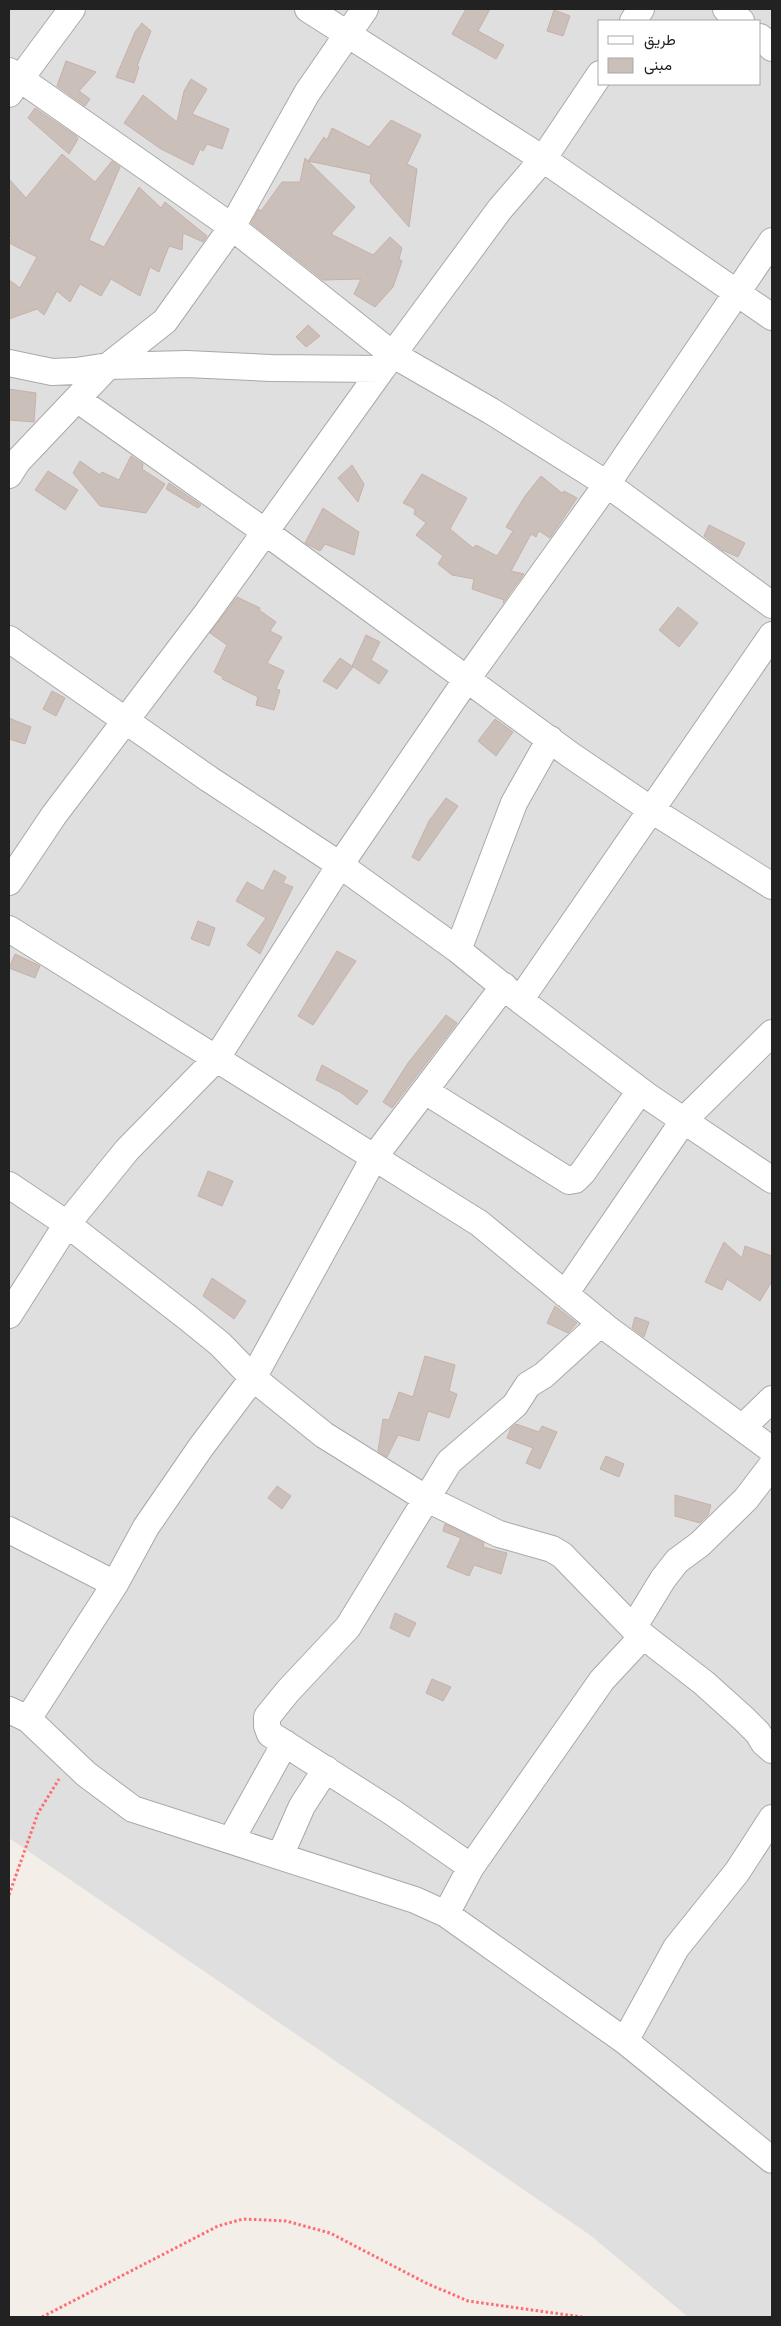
<svg xmlns="http://www.w3.org/2000/svg" width="781" height="2326" font-family="'PT Sans',Vazirmatn,sans-serif">
<style>
.residential{fill:#e0dfdf;fill-rule:evenodd}
.building{fill:#cbbfba;stroke:#c6b1a9}
.lines{fill:none;stroke-linecap:round;stroke-linejoin:round}
.minor-casing{stroke:#a9a9a9;stroke-width:28}
.path{stroke:#ff6d73;stroke-width:3;stroke-dasharray:2.5 2.5;stroke-linecap:butt}
.minor{stroke:#fff;stroke-width:26}
</style>
<rect width="100%" height="100%" fill="#f3eee8"/>
<!-- residential -->
<path class="residential" d="M9 9H772V2317H688L590 2235 9 1838ZM600 21H760V84H600Z"/>
<!-- building -->
<path class="building" d="M466 9H490L478 31 504 45 496 59 452 34Z
M554 10 570 16 563 36 547 31Z
M142 23 151 31 137 66 139 67 134 83 116 77 135 32Z
M66 61 96 72 79 91 90 99 85 106 57 86Z
M191 79 207 89 192 114 229 129 222 149 207 144 203 151 200 149 193 165 161 149 124 123 143 95 177 122 184 91Z
M35 108 76 136 78 139 69 154 28 118Z
M391 120 421 135 407 164 417 169 409 227 370 182 371 174 308 161 324 137 327 140 332 128 369 147Z
M62 154 95 182 112 161 120 167 89 240 104 247 139 187 161 208 165 202 207 236 203 242 183 233 182 250 169 246 159 272 150 267 140 296 111 279 101 296 80 284 70 302 57 291 44 315 37 309 9 319V280L20 288 37 257 9 243 12 237 9 236V179L26 198Z
M305 158 355 207 331 234 373 255 390 237 402 248 399 259 402 261 393 287 375 307 354 294 361 279 323 280 251 223 259 209 261 211 282 182H300Z
M308 325 320 336 306 347 296 337Z
M9 389 36 393 34 422 9 420Z
M131 456 143 464 142 469 165 484 146 513 100 506 73 473 80 461 100 475 102 472 119 480Z
M352 465 364 484 358 502 338 478Z
M48 471 78 490 65 510 35 490Z
M422 474 467 498 450 529 473 548 476 545 497 556 513 531 506 527 525 496 541 476 562 493 564 491 577 498 550 538 539 531 536 537 531 534 511 571 524 574 503 603 504 600 472 589 474 579 452 575 438 564 443 556 416 535 426 523 414 514 415 509 403 503Z
M169 483 201 505 198 508 166 489Z
M323 508 359 532 354 555 325 544 320 551 305 543Z
M709 525 745 543 738 557 722 550 704 536Z
M237 597 260 608 259 610 276 622 270 631 282 637 267 663 284 671 276 689 280 690 274 710 256 705 258 697 222 679 223 677 214 672 227 645 210 633Z
M678 607 698 623 679 647 659 630Z
M366 635 380 642 371 660 388 671 379 684 352 666Z
M340 658 353 667 337 689 323 681Z
M52 691 65 698 56 716 43 709Z
M9 718 31 727 25 744 9 739Z
M495 719 513 732 496 756 478 741Z
M446 798 458 806 419 861 412 857 429 821Z
M274 870 286 877 283 883 293 887 260 954 247 945 266 918 236 901 247 882 263 891Z
M198 921 215 928 209 946 191 939Z
M337 951 356 961 313 1025 298 1016Z
M15 954 40 966 35 978 9 968Z
M446 1015 457 1023 392 1108 383 1102 408 1063Z
M322 1065 368 1091 357 1105 340 1092 316 1080Z
M208 1171 233 1181 222 1206 198 1196Z
M724 1242 742 1258 745 1246 772 1256V1281L760 1301 727 1279 722 1290 705 1282Z
M212 1278 246 1301 234 1319 203 1296Z
M555 1306 577 1323 568 1333 547 1323Z
M635 1317 649 1322 644 1337 632 1328Z
M425 1356 455 1365 449 1391 457 1394 449 1418 428 1411 419 1441 398 1435 387 1457 378 1451 383 1419 389 1420 399 1392 413 1397Z
M516 1424 539 1432 542 1426 557 1432 540 1469 526 1463 533 1448 507 1438 511 1428Z
M606 1456 624 1464 619 1477 600 1469Z
M277 1486 291 1496 282 1509 268 1498Z
M675 1495 711 1505 708 1515 700 1523 675 1516Z
M445 1524 484 1543 483 1547 507 1553 501 1574 474 1565 469 1576 447 1567 461 1538 443 1531Z
M395 1613 416 1623 409 1637 390 1628Z
M432 1679 451 1687 443 1701 426 1693Z"/>
<g class="lines">
<defs>
<path id="minor" d="M308 9 543 159 772 317
M726 9 741 21
M633 21 641 9
M760 37 772 48
M9 71 232 227 392 354 491 411 607 484 772 605
M9 94 72 9
M9 363 52 372 76 371 108 366 187 364 271 368 382 369 500 209 543 159 600 74
M77 399 264 531 572 756 650 809 772 886
M9 475 18 461 108 366 165 321 232 227 307 93 365 9
M9 639 209 779 340 865 458 950 520 1000 646 1095 772 1180
M9 882 54 815 207 613 382 369
M9 929 479 1223 608 1329 772 1450
M458 950 514 803 550 739
M520 1000 772 635
M425 1091 569 1181 575 1180 583 1172 640 1091
M9 1185 67 1224 188 1318 220 1344 253 1378 324 1435 425 1498 499 1534 552 1549 562 1555 633 1628 704 1683 744 1719 758 1733 764 1743 772 1750
M565 1294 684 1120 772 1033
M9 1315 67 1224 127 1150 216 1059 340 865 467 679 607 484 772 241
M742 1428 772 1399
M9 1530 115 1584
M633 1628 663 1579 677 1561 700 1544 746 1499 772 1465
M9 1710 28 1719 86 1774 133 1809 415 1900 446 1914 625 2041 772 2160
M28 1719 115 1584 146 1527 201 1447 253 1378 375 1156 504 986
M231 1840 285 1743
M280 1856 302 1806 326 1769
M471 1867 392 1812 270 1734 267 1726V1717L288 1691 348 1627 449 1462 515 1405 528 1385 544 1375 601 1323
M446 1914 471 1867 602 1680 643 1636
M625 2041 676 1948 737 1872 772 1818"/>
</defs>
<!-- minor casing -->
<use href="#minor" class="minor-casing"/>
<!-- path -->
<path class="path" d="M9 1895 38 1813 59 1779
M42 2317 218 2226 243 2219 286 2221 330 2233 426 2283 468 2301 582 2317"/>
<!-- minor -->
<use href="#minor" class="minor"/>
</g>
<!-- border -->
<rect width="781" height="2326" fill="none" stroke="#222222" stroke-width="20"/>
<!-- legend -->
<rect x="598" y="20" width="162" height="65" fill="#ffffff" stroke="#a7a7a7"/>
<rect x="608" y="36" width="25" height="8" fill="#ffffff" stroke="#a7a7a7"/>
<text x="644" y="45" font-size="15" fill="#222222">طريق</text>
<rect x="608" y="58" width="25" height="15" fill="#cbbfba" stroke="#a7a7a7"/>
<text x="644" y="70" font-size="15" fill="#222222">مبنى</text>
</svg>
